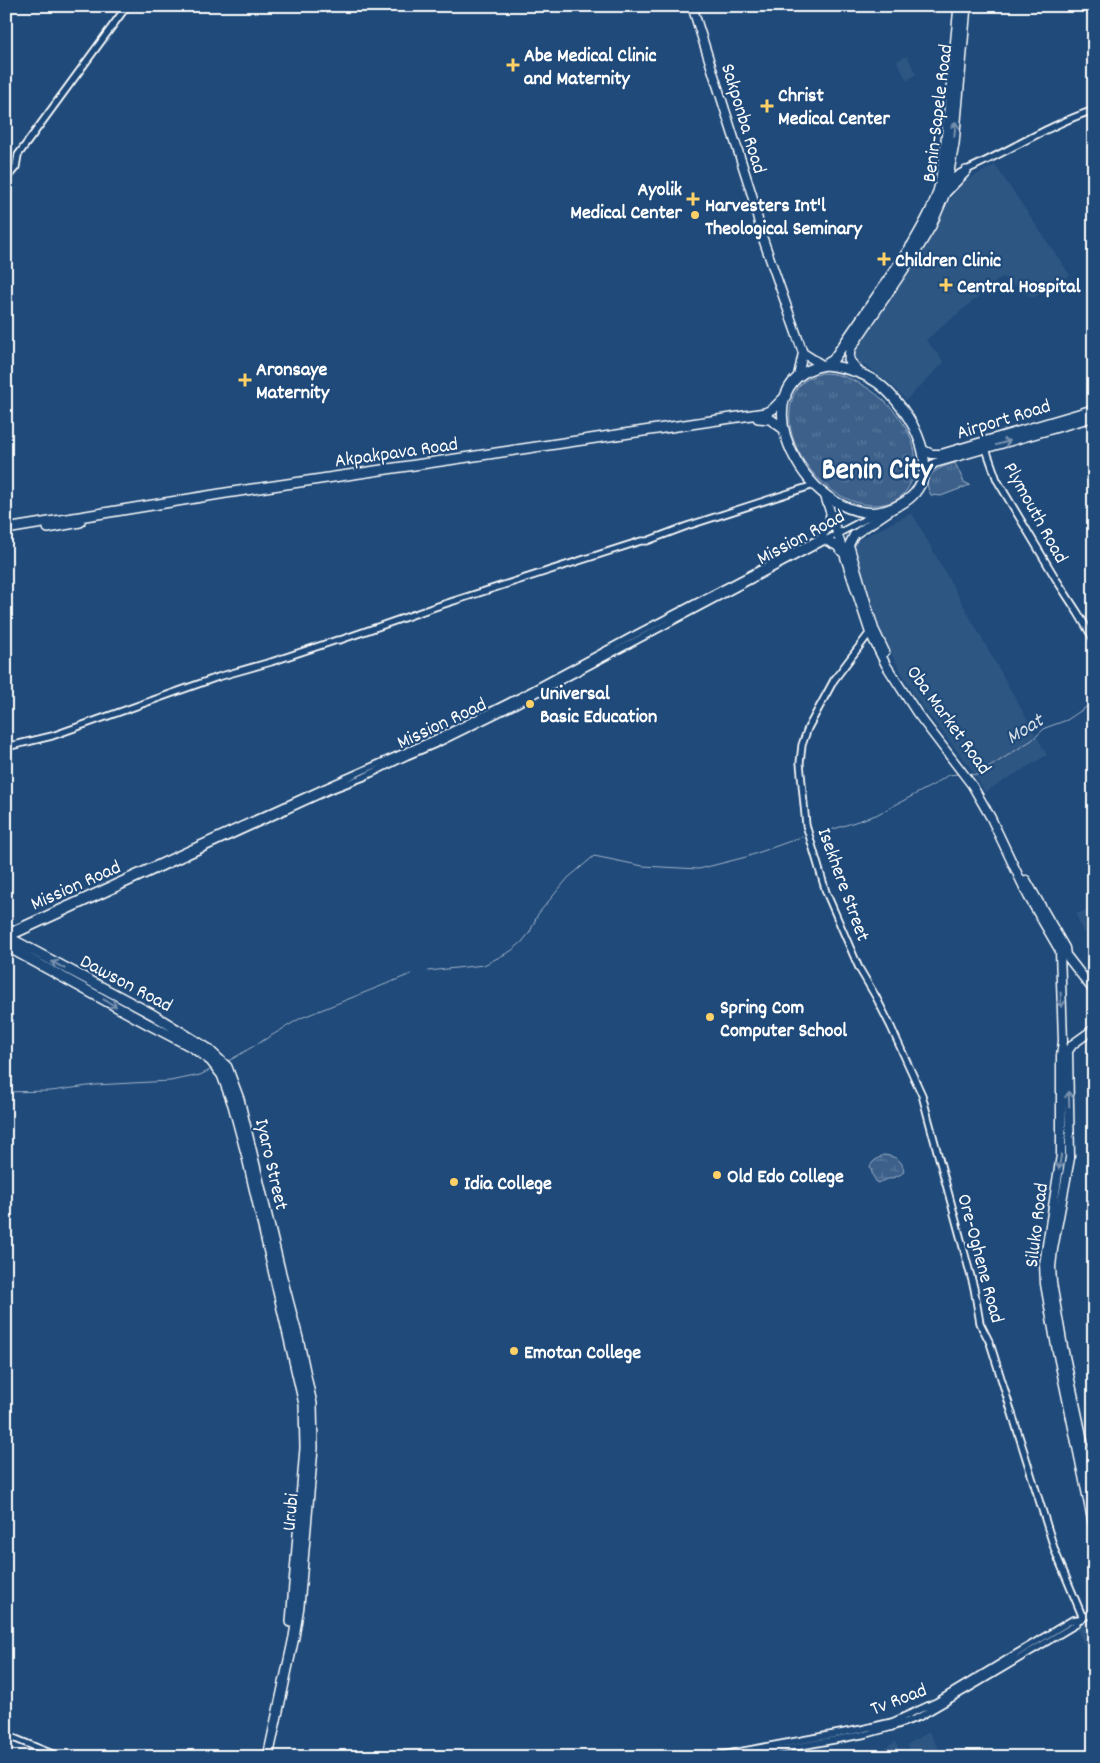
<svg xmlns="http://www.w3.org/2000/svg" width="1100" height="1763" font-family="Dekko,sans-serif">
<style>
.built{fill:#2e5683}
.grass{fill:url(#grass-tufts);stroke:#9eb0c5}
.wetland{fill:url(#wetland-marsh);stroke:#9eb0c5}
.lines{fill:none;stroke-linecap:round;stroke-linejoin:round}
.stream{stroke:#a3b5c8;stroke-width:1}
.minor-casing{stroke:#fff;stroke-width:9}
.major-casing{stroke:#fff;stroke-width:11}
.highway-casing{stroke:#fff;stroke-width:12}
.minor{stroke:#1f4a7a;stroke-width:5.5}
.major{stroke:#1f4a7a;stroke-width:8}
.highway{stroke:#1f4a7a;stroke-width:9}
.oneway{stroke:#7992af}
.poi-dot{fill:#ffd166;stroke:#1f4a7a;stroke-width:2}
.labels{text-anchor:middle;stroke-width:4.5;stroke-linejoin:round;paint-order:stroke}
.poi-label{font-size:20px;font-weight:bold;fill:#fff;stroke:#1f4a7a;text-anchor:start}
.street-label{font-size:20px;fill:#fff;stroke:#1f4a7a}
.water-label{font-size:21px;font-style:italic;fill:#d8e0e8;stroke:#1f4a7a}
.town-label{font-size:30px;font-weight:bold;fill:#fff;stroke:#1f4a7a}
</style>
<defs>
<pattern id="grass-tufts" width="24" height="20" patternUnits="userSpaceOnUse" patternTransform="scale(1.25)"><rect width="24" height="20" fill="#3c618b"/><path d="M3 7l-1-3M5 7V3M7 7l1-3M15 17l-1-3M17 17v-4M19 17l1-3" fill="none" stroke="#59799c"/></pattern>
<pattern id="wetland-marsh" width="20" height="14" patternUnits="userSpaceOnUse" patternTransform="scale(1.25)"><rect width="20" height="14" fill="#3c618b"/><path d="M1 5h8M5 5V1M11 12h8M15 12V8" fill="none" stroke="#59799c"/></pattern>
</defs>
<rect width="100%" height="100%" fill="#1f4a7a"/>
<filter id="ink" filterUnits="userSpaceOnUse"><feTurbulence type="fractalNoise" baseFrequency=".02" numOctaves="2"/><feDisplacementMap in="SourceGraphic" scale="10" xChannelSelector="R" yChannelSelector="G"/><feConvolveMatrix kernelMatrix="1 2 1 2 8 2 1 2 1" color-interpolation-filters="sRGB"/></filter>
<g filter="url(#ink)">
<!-- built -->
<path class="built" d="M907 56 916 74 907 81 897 61Z
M995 165 1070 275 1033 298 1002 277 926 340 944 362 906 400 894 387 874 371 849 356 881 309 920 256 935 229 944 208 963 182Z
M912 513 1047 755 985 792 969 766 916 698 884 641 865 586 854 542Z
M1093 907 1094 929 1083 933 1076 914Z
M1094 1617V1663L1076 1628Z
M929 1732 943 1757H913L907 1745Z
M895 1742 903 1757H885L881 1751Z"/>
<!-- grass -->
<path class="grass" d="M822 373C872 372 941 442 906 491 899 501 888 504 876 505 832 507 785 454 790 411 791 401 794 390 802 383 807 378 815 376 822 373Z
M955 463 964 482 970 485 941 496 931 495C919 475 940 467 955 463Z"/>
<!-- wetland -->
<path class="wetland" d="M883 1155C894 1156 903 1159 904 1172 897 1178 886 1179 877 1183L873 1176 870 1166 874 1161Z"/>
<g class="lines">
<!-- stream -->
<path class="stream" d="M1089 109 1094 84
M1088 115 1094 132
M969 774 977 775 1032 740 1045 728 1067 720 1094 702
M819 834 876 815 935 784 948 775 959 774
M428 971 484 965 511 951 522 942 530 932 538 914 568 878 594 856 643 866 699 869 746 857 802 837
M227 1062 301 1018 411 974
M6 1092 51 1091 95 1085 170 1081 200 1075 212 1069"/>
<defs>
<path id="minor" d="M6 179 16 167 18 155 127 6
M945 182C951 179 956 175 962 172 1006 153 1048 125 1094 110
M986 449 997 480 1056 579 1078 613 1094 640
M871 631 834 680 808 728 802 745 800 763 806 825 826 892 859 968 876 997 891 1027 922 1095 974 1288 980 1323 990 1343 1055 1551 1083 1618
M6 747 52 736 218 677 271 662 337 640H340L435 607 641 541H647L687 526 814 485
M6 933 328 786 439 737 521 696 638 633 818 539C828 532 831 528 829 516
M8 938 330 790 364 777 407 756 438 743 509 708 875 514
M1081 1619 1094 1612
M6 1735 60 1757
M711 1757 862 1729 892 1722 936 1702 1072 1620 1079 1619 1075 1625 973 1686 919 1717 892 1727 867 1734 741 1757"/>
<path id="major" d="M692 6 752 195 762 236 803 353 798 376
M803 353 822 365
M923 450 932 454H941L1094 409
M924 470 935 463 1094 417
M825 496 870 633 886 665 917 713 972 785 991 818 1028 896 1060 951 1066 955 1094 991
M825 540 837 546 842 552
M885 652 874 629 849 545 854 535 891 510
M1026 880 1065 948 1066 955
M1060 951 1063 1041 1061 1056V1155L1044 1264 1045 1284 1056 1346 1094 1529
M1094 1029 1073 1044 1068 1051 1070 1158 1053 1249 1051 1267 1052 1283 1063 1347 1094 1492"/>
<path id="highway" d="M945 193 966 171
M825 365C844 367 862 372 878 383 910 408 951 476 901 504 820 551 726 384 825 365Z
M825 365 833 360 912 245C923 226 935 206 940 184 941 176 942 168 944 161L959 6
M858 371 849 360 850 349 918 248 931 226 945 193 954 144 966 6
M758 418 770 419 784 429
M48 528 80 522
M6 529 226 493 765 413 773 409 786 396
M6 936 152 1014 207 1048 227 1067 239 1099 280 1270 298 1338 312 1404 313 1448 299 1606 294 1637 268 1757
M6 946 148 1024 192 1047 211 1061 222 1075 233 1105 246 1153 304 1404 305 1448 291 1622"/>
</defs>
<!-- minor casing -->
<use href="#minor" class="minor-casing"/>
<!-- major casing -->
<use href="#major" class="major-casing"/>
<!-- highway casing -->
<use href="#highway" class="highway-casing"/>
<!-- minor -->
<use href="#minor" class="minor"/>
<!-- major -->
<use href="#major" class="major"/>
<!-- highway -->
<use href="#highway" class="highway"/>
</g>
<!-- one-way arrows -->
<defs><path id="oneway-shaft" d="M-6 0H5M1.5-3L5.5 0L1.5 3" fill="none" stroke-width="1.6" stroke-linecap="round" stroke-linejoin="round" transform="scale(1.25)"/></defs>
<g class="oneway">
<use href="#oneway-shaft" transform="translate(955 129) rotate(-85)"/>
<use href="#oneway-shaft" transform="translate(1003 443) rotate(-16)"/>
<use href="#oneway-shaft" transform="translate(58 965) rotate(-151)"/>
<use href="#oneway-shaft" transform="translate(1061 1000) rotate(87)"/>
<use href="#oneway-shaft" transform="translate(110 1003) rotate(29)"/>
<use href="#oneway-shaft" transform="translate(1069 1099) rotate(-92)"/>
<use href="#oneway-shaft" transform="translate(1060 1162) rotate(99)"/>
</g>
</g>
<!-- markers -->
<g class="poi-dot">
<path d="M510.5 57.5h5v5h5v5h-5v5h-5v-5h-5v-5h5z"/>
<path d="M764.5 98.5h5v5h5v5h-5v5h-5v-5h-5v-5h5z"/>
<path d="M690.5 191.5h5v5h5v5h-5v5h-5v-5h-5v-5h5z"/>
<circle cx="695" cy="215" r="5"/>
<path d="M881.5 251.5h5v5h5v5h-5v5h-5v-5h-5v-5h5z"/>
<path d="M943.5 277.5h5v5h5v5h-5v5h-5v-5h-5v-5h5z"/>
<path d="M242.5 372.5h5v5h5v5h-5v5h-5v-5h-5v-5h5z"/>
<circle cx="530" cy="704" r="5"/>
<circle cx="710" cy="1017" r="5"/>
<circle cx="717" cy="1175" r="5"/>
<circle cx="454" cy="1182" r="5"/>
<circle cx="514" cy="1351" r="5"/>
</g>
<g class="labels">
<!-- poi labels -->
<g class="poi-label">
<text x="524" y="61">Abe Medical Clinic<tspan x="524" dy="23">and Maternity</tspan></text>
<text x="778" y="101">Christ<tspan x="778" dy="23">Medical Center</tspan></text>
<text x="682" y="195" text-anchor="end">Ayolik<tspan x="682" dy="23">Medical Center</tspan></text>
<text x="705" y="211">Harvesters Int'l<tspan x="705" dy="23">Theological Seminary</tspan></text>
<text x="895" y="266">Children Clinic</text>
<text x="957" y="292">Central Hospital</text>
<text x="256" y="375">Aronsaye<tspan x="256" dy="23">Maternity</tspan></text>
<text x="540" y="699">Universal<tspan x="540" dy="23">Basic Education</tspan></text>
<text x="720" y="1013">Spring Com<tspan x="720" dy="23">Computer School</tspan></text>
<text x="727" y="1182">Old Edo College</text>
<text x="464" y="1189">Idia College</text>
<text x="524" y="1358">Emotan College</text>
</g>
<!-- street labels -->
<g class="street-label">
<text transform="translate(936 113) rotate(-83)" y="7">Benin-Sapele Road</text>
<text transform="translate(745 118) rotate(73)" y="7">Sakponba Road</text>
<text transform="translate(1003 418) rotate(-17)" y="7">Airport Road</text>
<text transform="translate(396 451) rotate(-8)" y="7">Akpakpava Road</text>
<text transform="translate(1037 512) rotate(61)" y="7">Plymouth Road</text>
<text transform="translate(800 536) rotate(-28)" y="7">Mission Road</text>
<text transform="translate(950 719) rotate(54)" y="7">Oba Market Road</text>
<text transform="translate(441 722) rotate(-25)" y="7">Mission Road</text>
<text transform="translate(75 884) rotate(-24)" y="7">Mission Road</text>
<text transform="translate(845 884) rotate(70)" y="7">Isekhere Street</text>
<text transform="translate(127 982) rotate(28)" y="7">Dawson Road</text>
<text transform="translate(273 1164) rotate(77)" y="7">Iyaro Street</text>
<text transform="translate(1035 1225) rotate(-83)" y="7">Siluko Road</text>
<text transform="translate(982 1258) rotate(75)" y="7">Ore-Oghene Road</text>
<text transform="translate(289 1512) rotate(-85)" y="7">Urubi</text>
<text transform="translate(898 1698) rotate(-21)" y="7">Tv Road</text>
</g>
<!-- water labels -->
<g class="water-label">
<text transform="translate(1024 728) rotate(-32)" y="7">Moat</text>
</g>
<!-- town labels -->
<g class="town-label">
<text x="877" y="478">Benin City</text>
</g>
</g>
<!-- margin -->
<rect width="1100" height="1763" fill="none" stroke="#1f4a7a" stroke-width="25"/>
<rect x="12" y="12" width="1075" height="1738" fill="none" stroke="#fff" stroke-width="2" filter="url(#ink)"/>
</svg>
